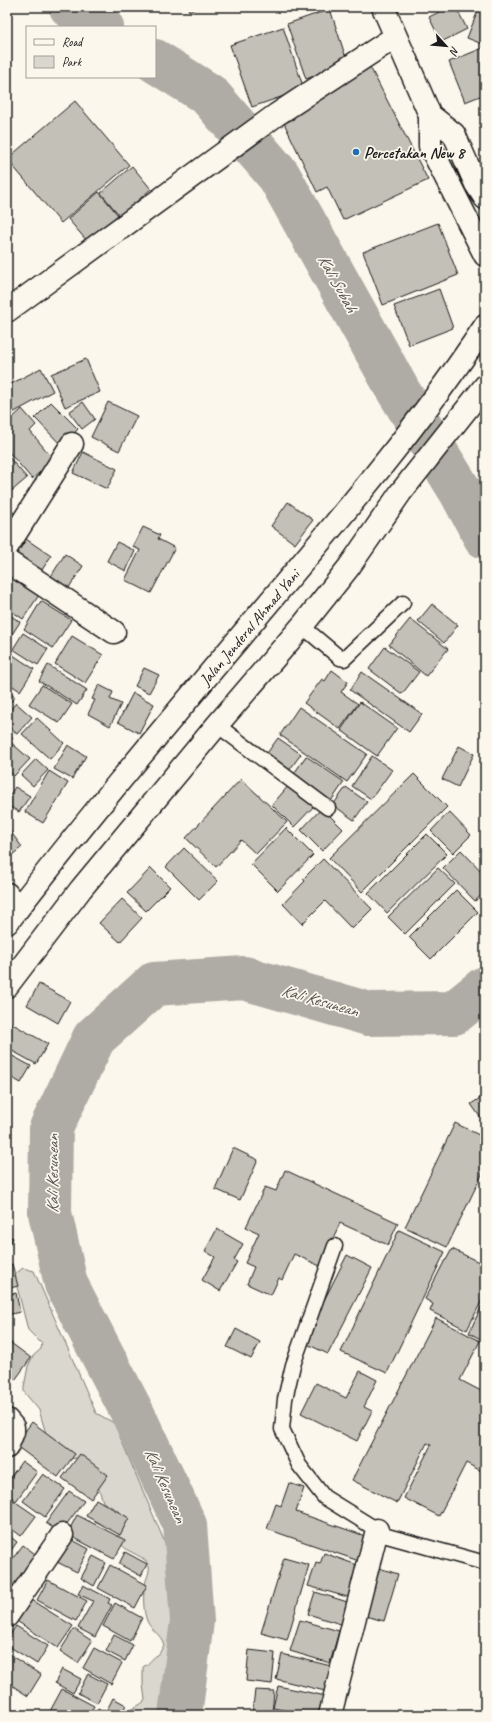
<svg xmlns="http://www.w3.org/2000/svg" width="492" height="1722" font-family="Caveat,sans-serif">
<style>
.green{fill:#dad7ce;stroke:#7b7a75}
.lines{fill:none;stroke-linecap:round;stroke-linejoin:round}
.river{stroke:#afaca5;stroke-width:44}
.building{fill:#c3c0b8;stroke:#1c1c1c}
.lane-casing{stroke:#1c1c1c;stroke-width:17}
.street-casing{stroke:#1c1c1c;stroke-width:25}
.highway-casing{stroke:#1c1c1c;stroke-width:25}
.lane{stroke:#fbf7ec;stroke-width:14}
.street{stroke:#fbf7ec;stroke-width:22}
.highway{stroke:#fbf7ec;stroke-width:22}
.poi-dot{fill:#1f6fb2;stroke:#fbf7ec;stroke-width:1.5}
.labels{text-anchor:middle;stroke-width:3.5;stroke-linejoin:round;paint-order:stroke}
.poi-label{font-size:16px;font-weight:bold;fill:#1c1c1c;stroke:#fbf7ec;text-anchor:start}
.street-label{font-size:16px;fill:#1c1c1c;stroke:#fbf7ec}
.water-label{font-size:17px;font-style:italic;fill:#575653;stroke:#fbf7ec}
</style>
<rect width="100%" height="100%" fill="#fbf7ec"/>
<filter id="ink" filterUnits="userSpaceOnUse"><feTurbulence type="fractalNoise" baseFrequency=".025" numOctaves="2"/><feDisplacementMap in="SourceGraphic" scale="8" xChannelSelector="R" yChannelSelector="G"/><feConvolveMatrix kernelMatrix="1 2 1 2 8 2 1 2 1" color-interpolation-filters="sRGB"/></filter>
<g filter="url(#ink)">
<!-- green -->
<path class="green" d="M23 1268 34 1271 96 1413 114 1423 171 1557 173 1595 181 1625 175 1715H125C130 1707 140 1707 145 1700L143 1684V1667C150 1664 152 1657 159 1654L164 1645C161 1633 149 1630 146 1618 143 1607 143 1595 145 1584 146 1579 150 1572 149 1567 146 1555 128 1554 121 1544 114 1534 124 1516 117 1510 113 1507 107 1505 103 1502L98 1486 78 1458 68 1459 47 1437 39 1410 24 1392V1387L28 1366 33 1356 41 1349 42 1344 28 1330 14 1275Z"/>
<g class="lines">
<!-- river -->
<path class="river" d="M71 7 102 27
M155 61 209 95 279 176 399 392 461 492 485 537
M180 1715 192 1621 185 1525 134 1416 66 1284 50 1213 51 1128 94 1038 154 984 244 978 369 1014 454 1013 485 988"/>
</g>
<!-- building -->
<path class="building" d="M188 7H201L189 11Z
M449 7H456L467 29 441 42 429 17Z
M479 8 485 10V45L467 38Z
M330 9 348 64 306 79 287 24Z
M283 27 304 89 252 107 230 45Z
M485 47V94L465 102 449 62Z
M368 63 428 180 343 220 327 187 317 192 284 123 294 119 290 111Z
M75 101 129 165 61 223 7 159Z
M132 166 151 189 120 216 101 193Z
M99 192 118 215 87 241 68 219Z
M438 223 458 275 383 305 363 252Z
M439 289 453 328 409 345 394 306Z
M86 359 100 392 65 407 51 374Z
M41 368 53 391 7 416V386Z
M51 402 78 429 62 446 35 418Z
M83 402 95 419 82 429 69 412Z
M108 402 137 416 119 451 91 437Z
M22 409 36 425 30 431 54 460 32 479 7 450V423Z
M83 452 117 469 107 489 73 473Z
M7 455 27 478 7 495Z
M288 502 313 520 295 544 271 526Z
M7 505 19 519 7 529Z
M143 527 160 535 158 539 175 548 151 593 125 580 140 550 133 547Z
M26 539 51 556 38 576 13 559Z
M117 542 135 551 126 571 107 561Z
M65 554 83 566 66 592 48 581Z
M7 574 39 595 23 619 7 608Z
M41 601 71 620 53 648 24 629Z
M432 604 458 625 444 643 418 621Z
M7 613 20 622 7 642Z
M410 619 448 649 426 676 389 645Z
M23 633 48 649 38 665 13 649Z
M72 636 103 655 85 683 55 664Z
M385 647 419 672 402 694 369 669Z
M7 651 34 669 20 691 7 682Z
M48 665 87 690 77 705 39 681Z
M144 668 159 675 149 693 135 686Z
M332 670 348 682 341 692 358 704 340 729 304 703 322 679 325 681Z
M362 672 422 714 409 732 350 690Z
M42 685 72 704 59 723 29 704Z
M99 685 113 692 110 699 121 704 110 726 88 714 95 700 92 699Z
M7 691 15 697 7 706Z
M133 693 154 704 139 733 118 722Z
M360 702 397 728 377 756 341 730Z
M16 703 32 717 17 734 7 725V713Z
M299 707 367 754 347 782 280 735Z
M37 718 64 743 50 759 22 734Z
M7 732 13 738 9 741 30 759 14 776 7 769Z
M278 738 301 754 288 772 265 756Z
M68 745 86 756 72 779 54 769Z
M459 746 474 754 458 787 442 779Z
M306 756 344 782 331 801 293 775Z
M372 756 392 770 371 799 352 786Z
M36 759 48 770 33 786 21 775Z
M49 771 68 783 43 823 25 812Z
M414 774 447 807 362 892 329 858Z
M241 779 287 822 256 854 241 840 216 867 186 838Z
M289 785 316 804 294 827 272 805Z
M15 787 30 796 19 812 7 805V800Z
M346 787 367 802 354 820 333 805Z
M322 808 343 829 322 851 301 830Z
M449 812 471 835 453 853 431 831Z
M7 827 22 847 7 859Z
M286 828 313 855 278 891 251 864Z
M427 834 447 854 387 913 368 893Z
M184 848 218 881 199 900 166 867Z
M461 850 485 875V892L475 901 443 868Z
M323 859 372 909 352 929 325 901 302 924 283 904 305 881 303 879Z
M151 868 170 887 146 911 127 893Z
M438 868 455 884 405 934 388 917Z
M456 890 478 912 431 959 409 937Z
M122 899 142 918 120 942 99 923Z
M39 984 70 1001 58 1023 27 1005Z
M11 1023 48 1044 36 1064 7 1048V1031Z
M7 1053 31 1066 21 1083 7 1075Z
M485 1095V1124L471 1104Z
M455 1123 485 1138V1168L447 1247 405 1227Z
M233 1148 258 1160 240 1200 215 1189Z
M285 1170 398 1223 388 1245 340 1223 320 1266 294 1254 282 1280 279 1278 271 1295 247 1284 254 1267 245 1263 259 1233 246 1227 265 1187 276 1191Z
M217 1229 243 1244 234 1260 237 1262 220 1291 202 1280 215 1257 205 1251Z
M399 1230 445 1252 387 1373 341 1352Z
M7 1235 13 1238 7 1249Z
M452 1249 485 1265V1294L467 1330 430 1311 433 1304 425 1299 445 1260H446Z
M347 1255 372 1268 328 1354 303 1342Z
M12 1264 18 1286 7 1289V1265Z
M16 1293 20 1312 7 1315V1295Z
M485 1299V1341L469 1333Z
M436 1318 480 1341 460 1380 485 1393V1414L482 1420 485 1422V1473L466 1463 439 1516 404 1498 431 1445 427 1443 397 1503 352 1480Z
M236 1329 260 1342 251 1359 227 1347Z
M7 1340 31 1358 15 1380 7 1374Z
M360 1371 377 1380 364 1407 372 1411 357 1441 301 1413 316 1383 346 1398Z
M32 1422 75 1454 58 1477 15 1445Z
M80 1454 108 1475 91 1499 62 1478Z
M22 1461 37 1472 16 1501 7 1494V1482Z
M43 1474 65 1489 45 1517 23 1501Z
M289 1483 304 1488 296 1512 368 1537 359 1561 267 1529 276 1504 281 1506Z
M69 1491 84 1501 60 1533 46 1523Z
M7 1496 36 1516 21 1536 7 1525Z
M96 1499 129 1518 120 1535 86 1516Z
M77 1515 125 1540 114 1559 67 1534Z
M7 1534 17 1542 7 1556Z
M67 1537 89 1549 77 1572 55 1561Z
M23 1545 42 1559 19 1590 7 1581V1566Z
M125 1552 147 1564 141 1576 119 1564Z
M324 1553 357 1565 354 1574 358 1575 351 1598 308 1586 316 1563 320 1564Z
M93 1556 106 1563 94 1586 81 1578Z
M284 1558 309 1565 287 1640 261 1633Z
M110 1565 147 1585 135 1608 98 1588Z
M379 1568 398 1574 384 1621 365 1616Z
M48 1580 87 1601 76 1621 37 1600Z
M83 1585 110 1599 108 1603 112 1605 95 1637 78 1628 93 1601 78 1594Z
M315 1592 354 1604 347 1626 308 1614Z
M23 1595 73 1626 58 1648 9 1616Z
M115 1603 142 1618 130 1641 103 1626Z
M300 1620 339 1631 330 1663 290 1651Z
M16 1626 48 1646 37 1664 7 1645V1639Z
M74 1629 92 1641 78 1663 60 1651Z
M114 1635 133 1645 125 1661 106 1651Z
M94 1648 122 1663 111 1684 83 1668Z
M249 1650 275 1653 272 1684 246 1681Z
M7 1653 41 1675 28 1696 7 1682Z
M282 1654 331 1666 325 1691 276 1679Z
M62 1669 81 1679 73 1693 55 1683Z
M88 1674 107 1684 97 1703 78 1693Z
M278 1686 326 1696 322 1715H308L273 1708Z
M62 1689 94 1706 89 1715H52L49 1713Z
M255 1690 274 1691 272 1715H252Z
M113 1698 126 1705 121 1715H95L98 1708 106 1712Z"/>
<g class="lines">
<defs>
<path id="lane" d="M302 626 340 658 344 659 403 603
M217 725 328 808
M335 1246 293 1365 285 1399 282 1429 299 1465 324 1497 387 1536 485 1563"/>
<path id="street" d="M7 311 276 115 395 37
M7 547 72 444
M7 561 114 632
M7 894 18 908
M7 1420 13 1427V1432L7 1447
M7 1616 62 1535
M330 1715 377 1530"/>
<path id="highway" d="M383 7 430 115V146L485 255
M430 115 454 134 476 184 485 198
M7 923C95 808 189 698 282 587 353 503 424 418 485 326
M7 986 81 889 217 725 302 626 349 567 401 492 485 386"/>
</defs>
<!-- lane casing -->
<use href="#lane" class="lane-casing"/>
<!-- street casing -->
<use href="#street" class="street-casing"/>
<!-- highway casing -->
<use href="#highway" class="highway-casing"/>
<!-- lane -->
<use href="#lane" class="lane"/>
<!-- street -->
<use href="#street" class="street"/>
<!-- highway -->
<use href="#highway" class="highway"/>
</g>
</g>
<!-- markers -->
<circle class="poi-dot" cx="356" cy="152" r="4"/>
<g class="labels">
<!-- poi labels -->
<g class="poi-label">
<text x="364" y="158">Percetakan New 8</text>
</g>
<!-- street labels -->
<g class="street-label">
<text transform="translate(249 627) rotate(-50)" y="6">Jalan Jenderal Ahmad Yani</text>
</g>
<!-- water labels -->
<g class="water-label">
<text transform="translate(338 283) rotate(61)" y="6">Kali Subah</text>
<text transform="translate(320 1000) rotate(16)" y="6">Kali Kesunean</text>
<text transform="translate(52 1174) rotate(-90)" y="6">Kali Kesunean</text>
<text transform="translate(166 1485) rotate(66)" y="6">Kali Kesunean</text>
</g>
</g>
<!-- margin -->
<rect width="492" height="1722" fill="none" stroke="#fbf7ec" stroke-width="24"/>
<rect x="12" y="12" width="468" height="1698" fill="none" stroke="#1c1c1c" stroke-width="1.5" filter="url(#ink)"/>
<!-- legend -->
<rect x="26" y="26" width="130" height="52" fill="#fbf7ec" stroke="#a29f99"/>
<rect x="34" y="39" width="20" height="6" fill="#fbf7ec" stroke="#a29f99"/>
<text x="62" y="46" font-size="12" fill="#1c1c1c">Road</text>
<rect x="34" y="56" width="20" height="12" fill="#dad7ce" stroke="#a29f99"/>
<text x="62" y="66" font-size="12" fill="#1c1c1c">Park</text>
<!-- north arrow -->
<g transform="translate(446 46) rotate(117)" stroke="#fbf7ec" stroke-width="3" paint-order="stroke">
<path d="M0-3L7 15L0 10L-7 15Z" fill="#1c1c1c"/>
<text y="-6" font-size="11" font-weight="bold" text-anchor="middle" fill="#1c1c1c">N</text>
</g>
</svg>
